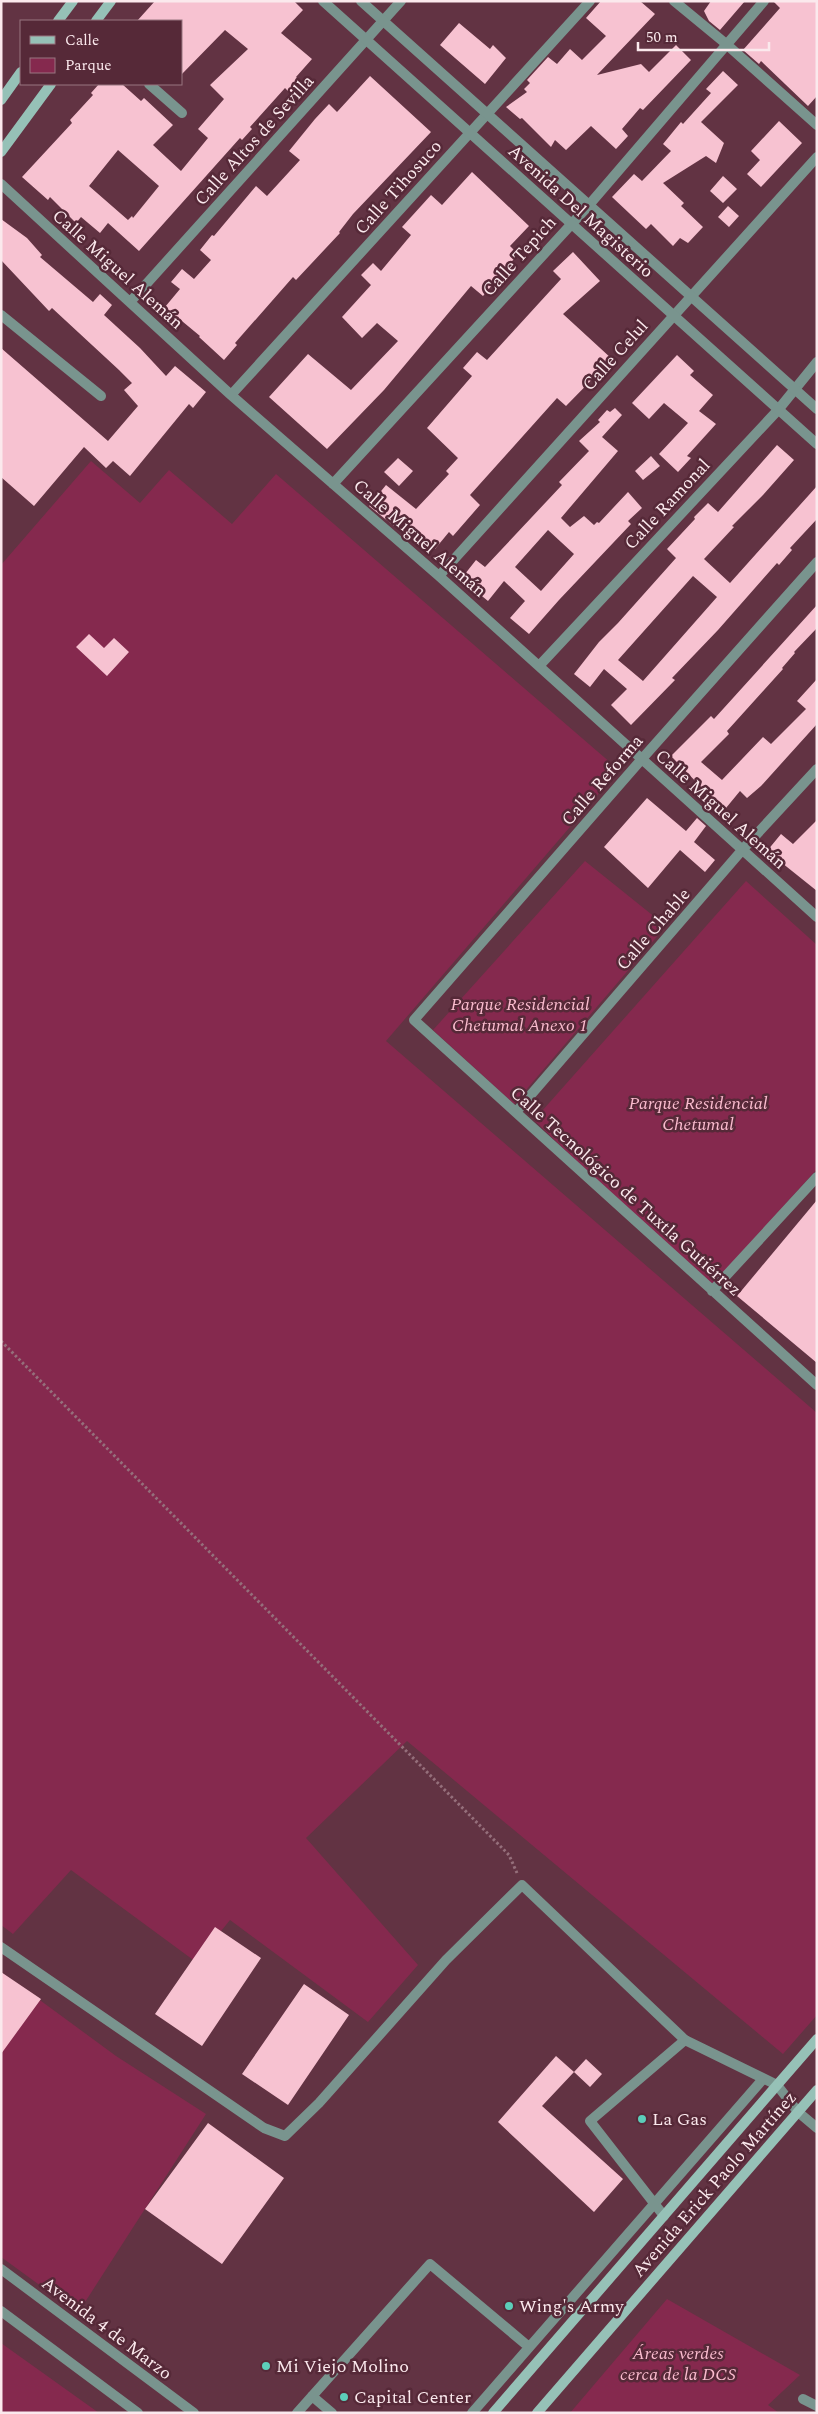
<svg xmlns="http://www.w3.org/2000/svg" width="818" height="2414" font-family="Spectral,serif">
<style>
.green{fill:#85294e}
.building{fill:#f7c2d1;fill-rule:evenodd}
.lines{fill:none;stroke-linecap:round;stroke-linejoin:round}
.path{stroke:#956f7b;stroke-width:3;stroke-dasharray:2.5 2.5;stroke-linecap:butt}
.service{stroke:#79948e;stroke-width:10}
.minor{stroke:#79948e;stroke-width:10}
.tertiary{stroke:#79948e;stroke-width:10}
.secondary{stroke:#96c1b7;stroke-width:10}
.poi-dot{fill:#5cceba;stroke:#562938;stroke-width:2}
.labels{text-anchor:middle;stroke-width:5;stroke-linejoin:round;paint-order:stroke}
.street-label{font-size:18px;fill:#fbe9ed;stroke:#562938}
.park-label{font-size:18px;font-style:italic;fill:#fabbce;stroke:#562938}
.poi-label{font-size:18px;fill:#fbe9ed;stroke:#562938;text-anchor:start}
</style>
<rect width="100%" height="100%" fill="#623343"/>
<!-- green -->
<path class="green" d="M91 461 140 503 169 470 232 524 276 474 619 770 386 1041 817 1413V2015L783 2054 407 1741 306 1838 418 1965 368 2022 230 1920 196 1962 71 1870 13 1934 1 1925V565Z
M585 861 666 926 514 1104 433 1030Z
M746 881 817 945V1169L712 1285 691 1272 534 1120Z
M37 1998 116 2056 206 2114 78 2313 1 2257V2051Z
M667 2299 800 2375 768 2405 779 2413H570Z
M1 2343 99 2413H1Z"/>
<!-- building -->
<path class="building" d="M155 1H294L303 10 281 33 312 59 296 77 301 82 291 94 285 88 250 127 252 129 242 140 240 138 139 251 108 223 100 233 81 217 76 223 50 197 48 200 22 177 72 123 70 120 93 95 91 93 99 84H122L141 101 144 98 173 125 153 145 181 171 208 138 198 129 224 99 210 85 248 49 225 30 181 75V21H137ZM118 150 159 186 133 218 132 216 128 220 89 186Z
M601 1H640L655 14 597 75 641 64 649 72 676 45 691 60 643 110 640 108 622 129 628 136 616 149 591 126 566 150 555 140 551 147 522 118 520 119 506 107 527 92 524 89 530 83 527 80 548 57 557 64 570 49 582 60 606 36 586 18Z
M711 1H745L720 30 709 21 704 11Z
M773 1H817V96L808 106 761 61 759 64 743 50 780 8Z
M459 23 490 49 493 45 506 58 485 84 440 45Z
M723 71 738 85 701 122 724 143 716 163 706 156 663 183 684 203 681 206 703 227 688 243 680 238 673 246 651 224 646 229 612 197 634 174 642 181 671 151 663 144 681 122 683 124 711 93 706 89Z
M370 76 431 132 353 214 339 232 340 233 296 280 293 277 235 343 237 345 224 360 199 337 200 336 165 307 180 289 171 282 182 269 194 279 211 260 200 250 212 235 214 236 256 186 267 196 300 160 289 151 315 119 329 104 337 112Z
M779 121 802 143 761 187 747 174 760 160 751 151Z
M472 172 529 226 510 246 518 254 483 296 471 286 384 390 327 449 269 397 308 354 351 390 398 341 377 323 362 338 342 317 371 285 361 275 373 263 381 271 411 235 402 227 431 195 442 205Z
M723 176 737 189 723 203 710 191Z
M728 206 739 216 729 227 718 217Z
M1 219 27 238 42 255 40 257 93 302 100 294 112 305 104 315 140 348 166 376 175 366 206 392 193 408 189 404 130 476 113 461 106 468 84 447 34 506 1 477V348L108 441 138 406 124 390 132 383 119 370 52 308 49 311 1 260Z
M573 252 600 281 563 314 612 359 566 406 557 398 470 495 480 505 453 536 449 532 435 549 400 518 394 526 369 506 386 485 416 509 449 474 446 471 458 458 427 428 472 376 463 368 477 352 487 360 561 279 553 271Z
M677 355 694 371 690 375 713 395 699 411 716 424 687 456 691 458 678 472 659 454 688 423 664 403 649 419 632 403Z
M615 408 622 415 602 437 618 451 561 518 570 527 584 516 594 525 597 522 599 523 628 492 642 508 628 521 631 524 559 600 529 634 510 618 525 601 504 581 488 601 461 579 476 560 485 567 562 485 559 482 589 451 579 441 600 422 598 420 607 410 610 412ZM548 530 574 554 541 591 515 567Z
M777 445 794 460 763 495 732 526 734 527 704 559 730 583 817 486V519L790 548 792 550 779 565 777 563 718 630 672 678 675 680 631 725 611 705 627 689 604 669 590 687 574 674 599 642 618 623 676 558 667 549 695 519 694 517 708 503 718 512ZM693 576 717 597 643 681 618 660Z
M651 456 660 466 643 480 635 471Z
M398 458 413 471 399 486 384 472Z
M817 605V628L794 652 795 653 782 668 783 669 727 731 729 734 701 762 722 780 763 737 771 744 806 709 797 701 817 679V724L761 786 747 798 740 791 726 808 704 790 671 756 711 716 714 719Z
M89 634 104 648 114 638 129 652 107 676 76 647Z
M647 798 686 831 697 818 706 826 694 842 715 860 705 872 680 850 648 888 604 847Z
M817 820V891L767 851 781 834 793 844Z
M817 1200V1363L737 1296Z
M215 1927 261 1958 202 2046 155 2014Z
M1 1972 41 1999 1 2054Z
M304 1984 349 2015 288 2105 242 2074Z
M556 2056 574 2072 542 2106 623 2179 594 2212 498 2122Z
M586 2059 602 2074 590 2087 574 2072Z
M208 2123 284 2178 222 2264 145 2209Z"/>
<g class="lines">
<!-- path -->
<path class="path" d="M1 1341 509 1855 517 1873"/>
<!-- service -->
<path class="service" d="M1 315 101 396
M798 2112 817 2128
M664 2216 590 2121 685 2040
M312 2396 332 2413
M803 2399 817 2406
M297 2413 430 2264 529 2347
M472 2413 763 2079"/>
<!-- minor -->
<path class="minor" d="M674 1 725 43 817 125
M149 84 182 113
M1 184 231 395 439 576 817 917
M131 301 401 1
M231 395 590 1
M333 484 589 205 764 1
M817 562 641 760 414 1020 817 1385
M439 576 817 157
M539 666 778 410 817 362
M516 1112 743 849 817 769
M712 1291 817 1177
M1 1947 264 2128 285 2136 319 2103 446 1960 522 1885 685 2040 777 2085 798 2112"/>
<!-- tertiary -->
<path class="tertiary" d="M323 1 817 444
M361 1 817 409
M1 2269 194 2413
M1 2311 138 2413"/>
<!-- secondary -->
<path class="secondary" d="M58 21 73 1
M96 21 111 1
M1 100 21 72
M1 152 51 84
M493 2413 817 2039
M537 2413 817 2090"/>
</g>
<!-- markers -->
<g class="poi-dot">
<circle cx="642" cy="2119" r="5"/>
<circle cx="509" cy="2306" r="5"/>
<circle cx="266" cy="2366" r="5"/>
<circle cx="344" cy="2397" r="5"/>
</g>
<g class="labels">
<!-- street labels -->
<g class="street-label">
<text transform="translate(254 140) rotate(-48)" y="6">Calle Altos de Sevilla</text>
<text transform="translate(398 187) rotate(-48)" y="6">Calle Tihosuco</text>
<text transform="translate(581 211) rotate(42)" y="6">Avenida Del Magisterio</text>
<text transform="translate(519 256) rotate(-48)" y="6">Calle Tepich</text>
<text transform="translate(118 269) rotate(42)" y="6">Calle Miguel Alemán</text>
<text transform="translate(615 355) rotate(-48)" y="6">Calle Celul</text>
<text transform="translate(667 504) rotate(-47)" y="6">Calle Ramonal</text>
<text transform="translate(420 538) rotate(41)" y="6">Calle Miguel Alemán</text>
<text transform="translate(602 780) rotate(-49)" y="6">Calle Reforma</text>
<text transform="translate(721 809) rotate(42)" y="6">Calle Miguel Alemán</text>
<text transform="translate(653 929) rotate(-49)" y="6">Calle Chable</text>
<text transform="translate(626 1191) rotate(42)" y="6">Calle Tecnológico de Tuxtla Gutiérrez</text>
<text transform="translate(714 2184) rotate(-49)" y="6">Avenida Erick Paolo Martínez</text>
<text transform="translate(107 2328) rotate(37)" y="6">Avenida 4 de Marzo</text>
</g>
<!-- park labels -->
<g class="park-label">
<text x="520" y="1010">Parque Residencial<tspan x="520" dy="21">Chetumal Anexo 1</tspan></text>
<text x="698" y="1109">Parque Residencial<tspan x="698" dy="21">Chetumal</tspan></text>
<text x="678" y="2359">Áreas verdes<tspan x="678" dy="21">cerca de la DCS</tspan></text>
</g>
<!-- poi labels -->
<g class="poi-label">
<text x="652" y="2125">La Gas</text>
<text x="519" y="2312">Wing's Army</text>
<text x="276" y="2372">Mi Viejo Molino</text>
<text x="354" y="2403">Capital Center</text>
</g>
</g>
<!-- border -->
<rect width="818" height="2414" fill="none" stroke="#fbe9ed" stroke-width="5"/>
<!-- legend -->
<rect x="20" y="20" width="162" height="65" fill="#562938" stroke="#987680"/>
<rect x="30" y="36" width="25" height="8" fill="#96c1b7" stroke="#987680"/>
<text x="65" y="45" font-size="15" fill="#fbe9ed">Calle</text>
<rect x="30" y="58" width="25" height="15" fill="#85294e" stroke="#987680"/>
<text x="65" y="70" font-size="15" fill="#fbe9ed">Parque</text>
<!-- scale -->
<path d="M638 42v8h131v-8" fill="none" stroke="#fbe9ed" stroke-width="2.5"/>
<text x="646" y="42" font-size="15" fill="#fbe9ed" stroke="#562938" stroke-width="4" paint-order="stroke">50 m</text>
</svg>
